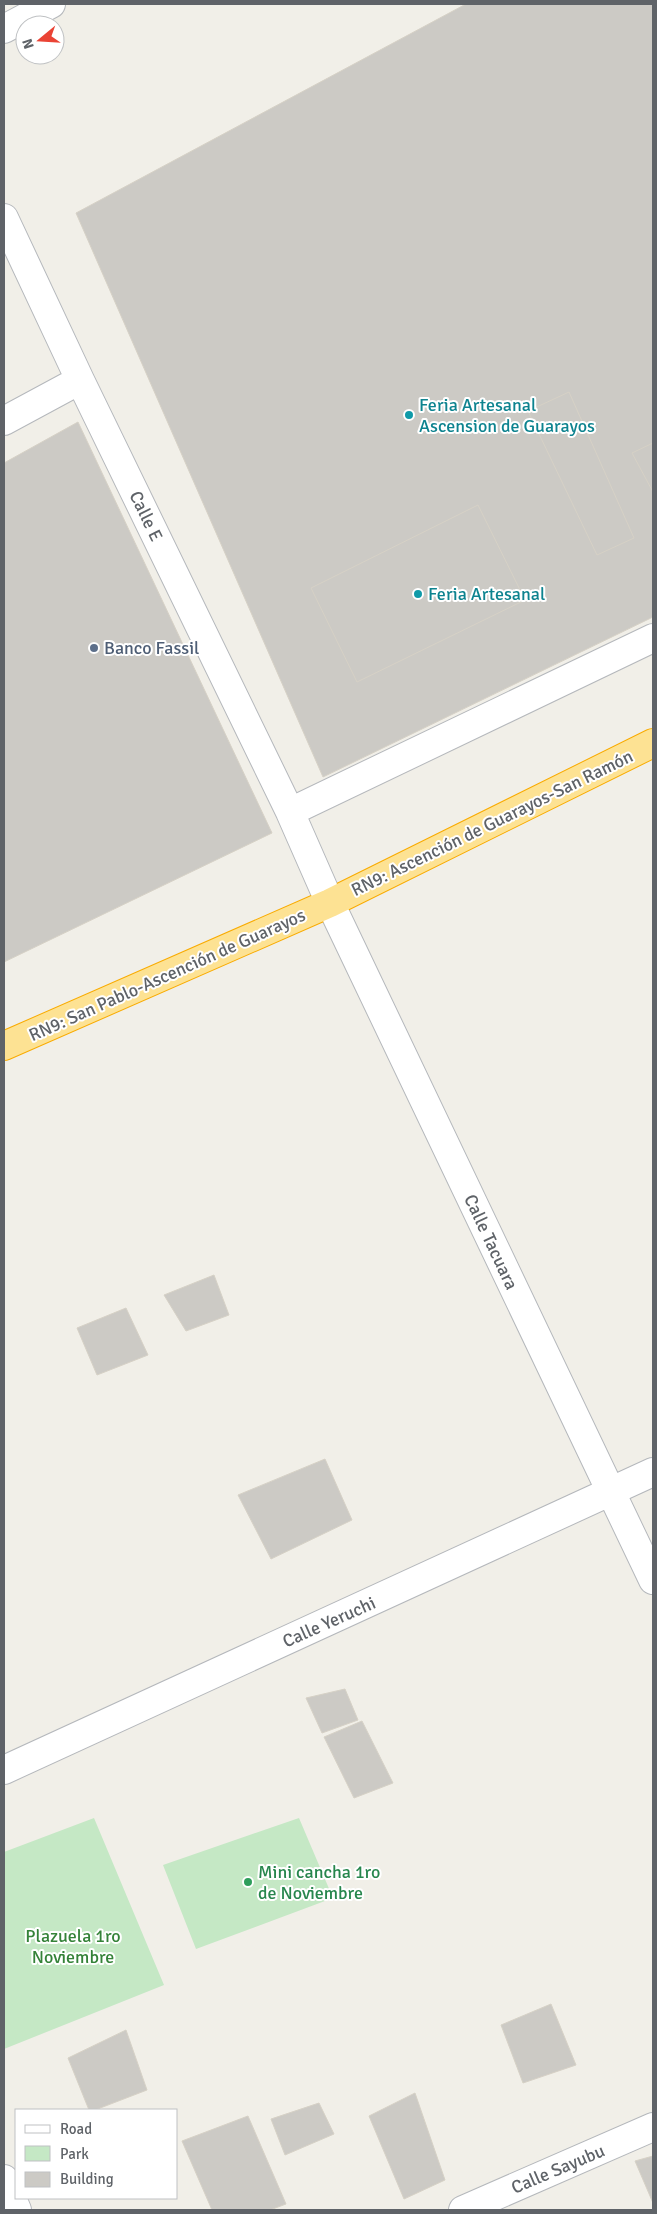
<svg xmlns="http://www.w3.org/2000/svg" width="657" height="2214" font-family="Signika,sans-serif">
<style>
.green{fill:#c5e8c5}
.building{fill:#cccac5;stroke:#d6d1c6}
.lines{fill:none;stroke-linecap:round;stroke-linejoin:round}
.street-casing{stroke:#b5b8bc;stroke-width:30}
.highway-casing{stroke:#f9ab00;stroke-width:30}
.street{stroke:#fff;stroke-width:28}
.highway{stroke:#fde293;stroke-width:28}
.culture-dot{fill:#0f9aa8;stroke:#fff;stroke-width:2}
.service-dot{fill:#5c6f8a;stroke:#fff;stroke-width:2}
.leisure-dot{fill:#2e9e5b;stroke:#fff;stroke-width:2}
.labels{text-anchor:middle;stroke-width:4;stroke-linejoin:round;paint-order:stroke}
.culture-label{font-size:18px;fill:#0d838f;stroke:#fff;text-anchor:start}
.street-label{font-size:18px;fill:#5f6368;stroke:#fff}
.service-label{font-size:18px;fill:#4e5e75;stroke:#fff;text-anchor:start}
.leisure-label{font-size:18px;fill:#27864d;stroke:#fff;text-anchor:start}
.park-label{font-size:18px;fill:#348238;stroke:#fff}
</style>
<rect width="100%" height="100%" fill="#f1efe8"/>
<!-- green -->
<path class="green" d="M94 1818 164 1985 4 2049V1852Z
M299 1818 333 1898 196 1949 163 1865Z"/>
<!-- building -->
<path class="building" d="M466 4H653V617L323 777 76 213Z
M569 392 634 538 597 555 528 411Z
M78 422 272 833 4 962V463Z
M653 443V492L632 453Z
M478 505 525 600 357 682 311 588Z
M214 1275 229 1315 186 1331 164 1295Z
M126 1308 148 1355 97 1375 77 1328Z
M325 1459 352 1520 271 1559 238 1495Z
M345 1689 358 1720 322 1733 306 1698Z
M362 1721 393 1783 354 1798 324 1737Z
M551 2004 576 2065 523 2083 501 2025Z
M126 2030 147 2090 95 2110H89L68 2058Z
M415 2093 445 2180 404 2199 369 2116Z
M319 2103 334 2134 285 2155 271 2119Z
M248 2116 286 2204 270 2210H212L182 2141Z
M653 2156V2203L635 2161Z"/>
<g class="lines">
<defs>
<path id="street" d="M4 29 51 4
M4 218 80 380 290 812 330 903 653 1580
M4 421 80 380
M290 812 653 638
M4 1770 653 1472
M4 2179 17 2210
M463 2210 653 2127"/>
<path id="highway" d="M4 1046 330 903 653 743"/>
</defs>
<!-- street casing -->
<use href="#street" class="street-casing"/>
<!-- highway casing -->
<use href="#highway" class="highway-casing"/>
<!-- street -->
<use href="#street" class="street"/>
<!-- highway -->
<use href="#highway" class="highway"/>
</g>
<!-- markers -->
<g class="culture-dot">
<circle cx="409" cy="415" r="5"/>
<circle cx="418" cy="594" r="5"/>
</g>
<circle class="service-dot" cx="94" cy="648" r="5"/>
<circle class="leisure-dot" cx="248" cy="1882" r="5"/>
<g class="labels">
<!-- culture labels -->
<g class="culture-label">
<text x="419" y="411">Feria Artesanal<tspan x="419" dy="21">Ascension de Guarayos</tspan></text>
<text x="428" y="600">Feria Artesanal</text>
</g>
<!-- street labels -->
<g class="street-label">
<text transform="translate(146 516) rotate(64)" y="6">Calle E</text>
<text transform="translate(492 823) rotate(-26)" y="6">RN9: Ascención de Guarayos-San Ramón</text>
<text transform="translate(167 975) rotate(-24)" y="6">RN9: San Pablo-Ascención de Guarayos</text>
<text transform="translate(491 1242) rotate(65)" y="6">Calle Tacuara</text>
<text transform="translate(329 1622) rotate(-24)" y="6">Calle Yeruchi</text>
<text transform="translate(558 2169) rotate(-23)" y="6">Calle Sayubu</text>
</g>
<!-- service labels -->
<g class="service-label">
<text x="104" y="654">Banco Fassil</text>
</g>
<!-- leisure labels -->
<g class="leisure-label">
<text x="258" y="1878">Mini cancha 1ro<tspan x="258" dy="21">de Noviembre</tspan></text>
</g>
<!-- park labels -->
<g class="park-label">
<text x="73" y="1942">Plazuela 1ro<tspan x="73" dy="21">Noviembre</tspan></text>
</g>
</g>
<!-- border -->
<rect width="657" height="2214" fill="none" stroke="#5f6368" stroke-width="10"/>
<!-- legend -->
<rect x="15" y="2109" width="162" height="90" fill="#ffffff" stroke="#bfc1c3"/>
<rect x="25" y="2125" width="25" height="8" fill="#ffffff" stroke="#bfc1c3"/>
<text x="60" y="2134" font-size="15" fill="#5f6368">Road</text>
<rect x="25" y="2146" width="25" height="15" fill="#c5e8c5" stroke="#bfc1c3"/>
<text x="60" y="2159" font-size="15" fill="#5f6368">Park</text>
<rect x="25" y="2172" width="25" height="15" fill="#cccac5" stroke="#bfc1c3"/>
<text x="60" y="2184" font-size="15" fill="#5f6368">Building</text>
<!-- north arrow -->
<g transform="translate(40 40) rotate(252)"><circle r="24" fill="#ffffff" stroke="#bfc1c3"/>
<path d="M0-4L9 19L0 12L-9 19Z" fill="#ea4335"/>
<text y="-8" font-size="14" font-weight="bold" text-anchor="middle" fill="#5f6368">N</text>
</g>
</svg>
